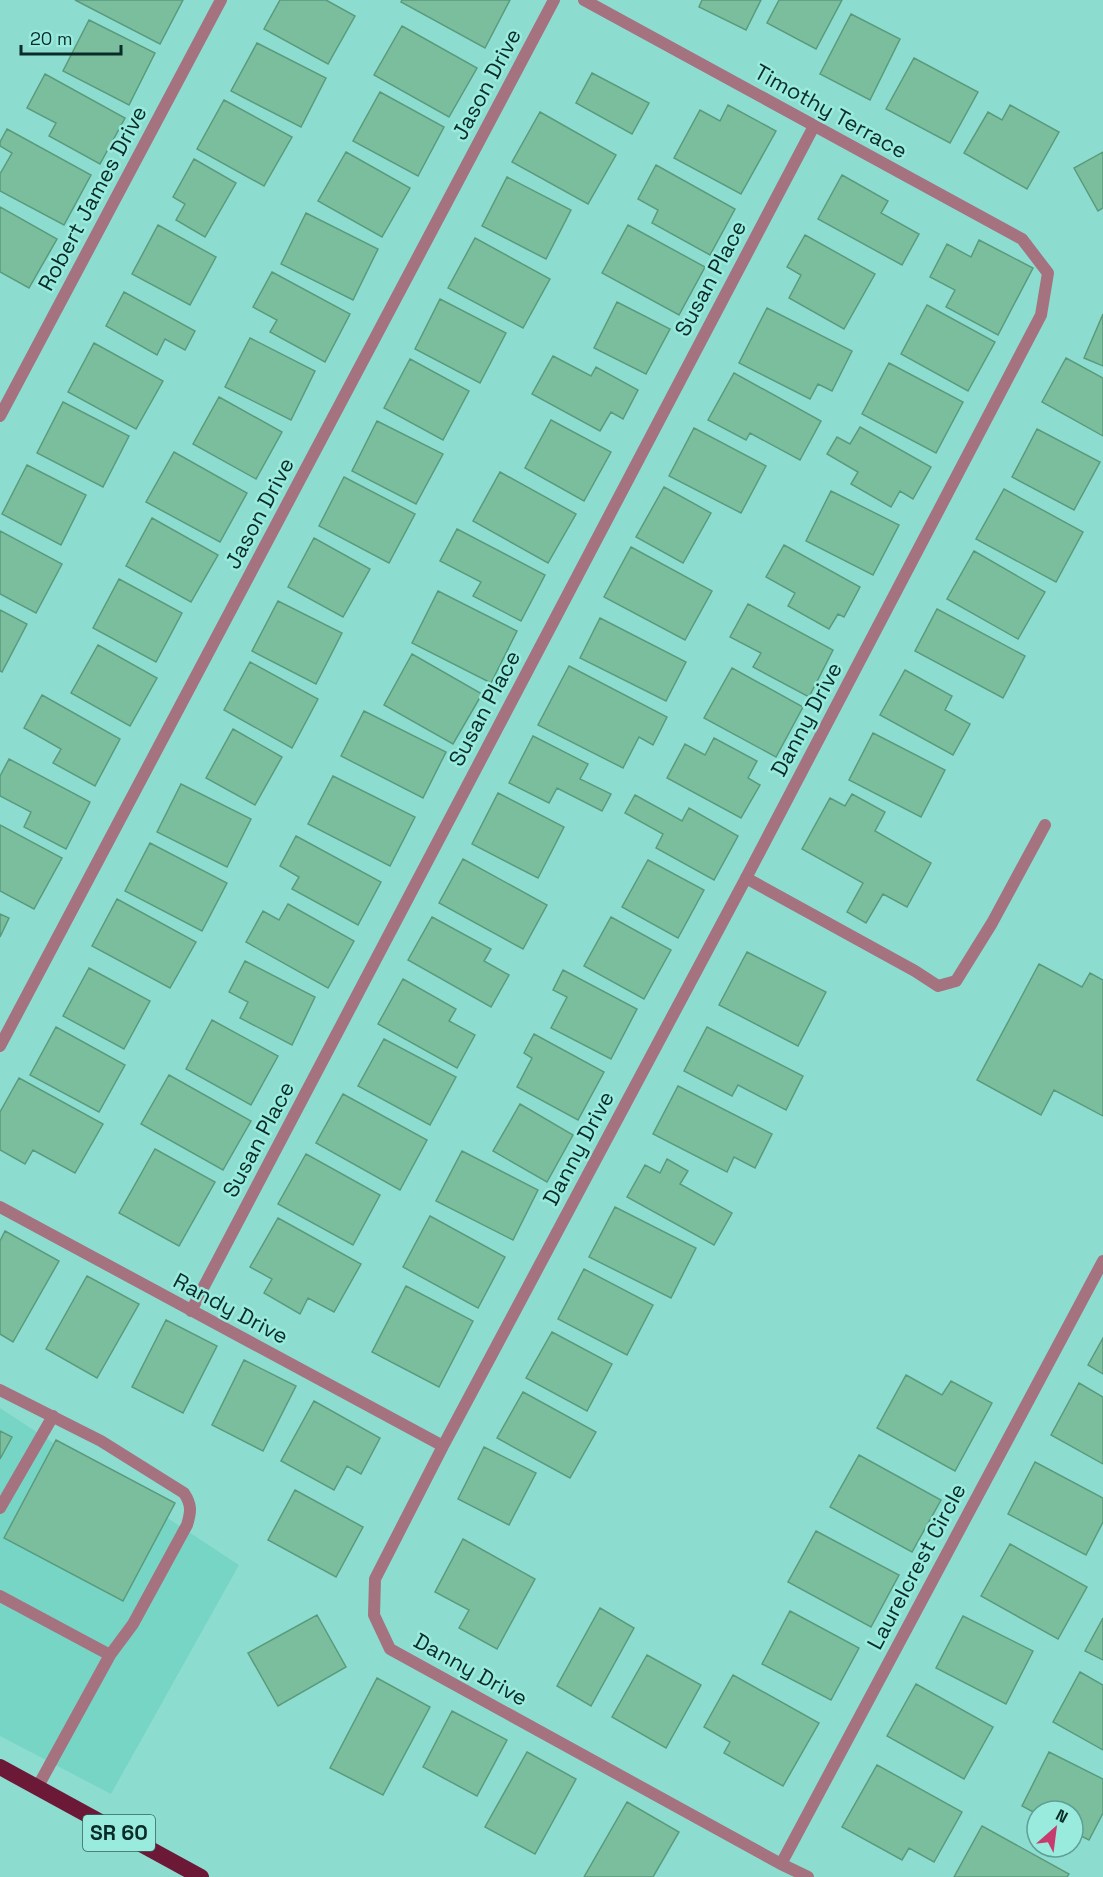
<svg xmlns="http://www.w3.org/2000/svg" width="1103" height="1877" font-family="'Space Grotesk',sans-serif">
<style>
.built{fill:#77d5c6}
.building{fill:#7bbe9e;stroke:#5a9b7d;stroke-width:1.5}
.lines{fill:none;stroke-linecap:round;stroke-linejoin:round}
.service{stroke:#a5737f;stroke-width:12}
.minor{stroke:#a5737f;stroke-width:12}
.trunk{stroke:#6c1938;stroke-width:16}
.labels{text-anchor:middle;stroke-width:5;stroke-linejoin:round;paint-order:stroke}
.shield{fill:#99ebdd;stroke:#34655e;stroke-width:1.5}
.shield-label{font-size:21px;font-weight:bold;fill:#092c28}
.street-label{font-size:22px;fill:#092c28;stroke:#99ebdd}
</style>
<rect width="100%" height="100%" fill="#8cddd0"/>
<!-- built -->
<path class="built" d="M0 1408 239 1565 111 1794 0 1736Z"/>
<!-- building -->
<path class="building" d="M75 0H183L160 44Z
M280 0H326L355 16 328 64 264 29Z
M402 0H510L485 48 401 2Z
M702 0H761L746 30 699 7Z
M779 0H842L816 49 767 23Z
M851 14 900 39 870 100 820 74Z
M89 20 155 53 129 105 63 71Z
M402 26 477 68 449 117 374 75Z
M257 43 326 78 301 127 231 91Z
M914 58 978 92 950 143 886 109Z
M592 73 649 103 632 134 576 103Z
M45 74 125 118 100 164 49 136 56 123 27 108Z
M380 92 444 127 418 176 353 141Z
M224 100 292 137 264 186 197 149Z
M728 105 776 131 741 194 674 158 700 110 720 121Z
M1010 105 1059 132 1027 189 964 153 988 112 1002 120Z
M540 112 616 155 588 204 512 162Z
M7 129 91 175 64 225 0 191V174L12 153 0 146V142Z
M346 152 410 188 382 237 318 201Z
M1103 152V208L1098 211 1074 168Z
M194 159 236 183 205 237 176 220 185 204 173 197Z
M656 165 735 209 710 255 652 223 658 210 638 199Z
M842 175 888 201 881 213 919 234 902 265 818 219Z
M507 177 571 210 546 259 482 226Z
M0 207 57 239 29 288 0 272Z
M306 213 378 249 353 300 281 264Z
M158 225 216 257 190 305 132 274Z
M628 225 705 267 679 315 602 273Z
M805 235 875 274 844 329 789 298 801 275 787 267Z
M475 238 550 279 523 328 448 288Z
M979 240 1033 268 998 335 946 307 955 290 930 277 947 244 971 257Z
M272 272 350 314 325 362 270 332 277 320 253 307Z
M124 292 195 331 185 350 165 339 157 355 106 326Z
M440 299 506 333 480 383 415 349Z
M617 302 670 329 646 374 594 348Z
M927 305 995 342 968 391 901 354Z
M767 308 852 351 832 391 818 384 810 399 739 363Z
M1103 314V366L1084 358Z
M250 338 315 371 291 420 225 387Z
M94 343 163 381 136 429 68 392Z
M553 356 591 376 596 367 638 390 623 419 611 412 600 431 532 394Z
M1066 358 1103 378V436L1042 402Z
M410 359 469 391 443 440 384 408Z
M889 363 963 402 936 453 862 414Z
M734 373 821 421 800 460 750 433 746 440 708 420Z
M219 397 282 432 256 479 193 444Z
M63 402 129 436 103 487 37 453Z
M551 420 611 452 584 501 525 468Z
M377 421 443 454 416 504 352 471Z
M860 427 931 467 913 499 900 491 891 507 851 484 858 472 827 454 837 437 850 444Z
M694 428 766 466 741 513 669 476Z
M1037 429 1100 462 1074 510 1012 477Z
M174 452 247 493 220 542 146 502Z
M27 465 86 495 61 545 2 514Z
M500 472 576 514 548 563 473 521Z
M344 477 415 514 389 563 319 526Z
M664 487 711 513 683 563 636 537Z
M1004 489 1083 532 1056 582 976 539Z
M831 491 899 525 873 575 806 541Z
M152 518 218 555 191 602 126 566Z
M457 529 545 575 521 621 473 596 481 582 440 561Z
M0 531 62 564 36 613 0 594Z
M314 538 370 569 343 617 288 587Z
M784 545 860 587 844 617 838 614 829 629 788 606 795 593 766 577Z
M631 547 712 591 685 640 604 597Z
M974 551 1045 592 1018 639 947 599Z
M119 579 182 613 156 662 93 628Z
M438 591 517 631 491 683 412 643Z
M278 601 342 633 316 684 252 651Z
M748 604 833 650 809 697 753 667 761 653 730 637Z
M937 609 1025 656 1003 698 915 651Z
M0 610 27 624 2 672 0 671Z
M600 618 686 662 666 701 580 658Z
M98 645 157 678 130 726 71 693Z
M412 654 482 694 453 744 384 705Z
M250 662 318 699 292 748 224 710Z
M569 666 667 717 653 745 639 737 623 768 538 725Z
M732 668 803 707 776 757 704 718Z
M905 670 952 696 945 710 970 724 953 755 880 715Z
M42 695 120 739 95 786 53 763 61 749 24 728Z
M364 711 446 752 423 798 341 756Z
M233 729 282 757 255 805 206 778Z
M873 733 945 770 921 817 849 780Z
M533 736 588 764 580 779 611 794 602 811 557 788 549 803 509 783Z
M714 738 757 761 748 778 760 785 741 818 667 778 685 744 705 755Z
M9 759 90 802 66 849 24 827 31 812 0 796V776Z
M333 776 415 817 390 866 308 824Z
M181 784 251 819 227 867 157 832Z
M498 793 564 827 538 878 472 844Z
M852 794 885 812 875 831 931 863 907 907 883 894 866 923 847 912 863 883 802 849 830 798 845 806Z
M635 795 682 821 689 808 738 836 714 880 656 848 663 834 625 813Z
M0 825 62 858 34 909 0 891Z
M296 836 381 882 358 925 292 889 299 877 280 866Z
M150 843 227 883 202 931 125 891Z
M463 859 547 905 523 949 439 903Z
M648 860 704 890 678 938 622 907Z
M117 899 196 942 170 988 92 946Z
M288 904 354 941 328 988 246 942 263 911 279 920Z
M0 914 9 918 0 937Z
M432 917 491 949 484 961 509 975 491 1007 408 960Z
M611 917 671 950 644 999 584 966Z
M747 952 826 992 798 1046 719 1005Z
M245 961 315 997 292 1045 240 1018 248 1002 229 992Z
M1039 964 1082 987 1090 973 1103 980V1116L1054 1090 1041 1115 977 1080Z
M89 968 150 1001 124 1049 63 1016Z
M563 970 637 1009 611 1059 551 1028 567 997 553 990Z
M403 979 456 1009 449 1021 475 1035 457 1068 378 1024Z
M212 1020 278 1056 251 1105 186 1069Z
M56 1027 125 1065 99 1112 30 1075Z
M707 1027 803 1076 786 1110 738 1085 732 1096 684 1071Z
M534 1034 604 1072 578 1120 517 1087 532 1058 524 1053Z
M384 1039 456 1077 430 1125 358 1086Z
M169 1075 251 1121 223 1170 141 1124Z
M19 1078 103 1124 75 1173 33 1150 25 1164 0 1150V1112Z
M678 1086 772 1134 755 1168 734 1157 727 1172 653 1134Z
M343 1094 427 1140 400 1190 316 1143Z
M520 1104 573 1135 547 1182 493 1151Z
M155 1149 215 1182 179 1246 119 1213Z
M462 1151 538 1190 513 1240 436 1201Z
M306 1154 380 1195 353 1245 278 1204Z
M667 1159 688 1171 680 1184 732 1213 714 1245 627 1197 645 1165 660 1173Z
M615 1207 696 1248 671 1298 589 1257Z
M430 1216 505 1257 478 1308 403 1267Z
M278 1218 361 1264 334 1312 308 1298 300 1314 264 1293 272 1279 250 1267Z
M5 1231 59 1261 13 1342 0 1334V1241Z
M584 1269 653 1305 627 1355 558 1319Z
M87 1276 139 1304 97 1378 46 1349Z
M406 1286 473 1321 439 1387 372 1352Z
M166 1320 217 1346 183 1413 132 1387Z
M552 1332 612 1364 587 1411 526 1378Z
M1103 1338V1374L1088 1365Z
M244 1360 296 1386 263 1451 212 1425Z
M906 1375 942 1395 951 1381 992 1403 955 1471 877 1428Z
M1079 1383 1103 1397V1464L1051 1435Z
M523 1392 596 1432 570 1478 497 1438Z
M314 1401 380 1438 361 1474 347 1466 334 1490 281 1461Z
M0 1431 12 1437 0 1459Z
M56 1440 175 1503 123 1601 4 1538Z
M484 1447 536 1473 509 1525 458 1499Z
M859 1455 941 1500 912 1552 830 1507Z
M1035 1462 1103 1498V1522L1086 1555 1008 1514Z
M295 1490 363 1527 336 1577 268 1540Z
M816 1531 899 1575 871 1627 788 1582Z
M463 1539 535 1579 497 1649 459 1628 469 1610 435 1592Z
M1010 1544 1087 1587 1058 1639 981 1596Z
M600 1608 634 1628 591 1706 557 1686Z
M790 1611 859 1648 831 1700 762 1664Z
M317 1615 346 1667 278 1706 248 1653Z
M963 1616 1033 1651 1006 1704 936 1668Z
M1103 1618V1660L1085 1651Z
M647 1655 701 1685 666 1748 612 1717Z
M1080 1672 1103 1685V1750L1053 1722Z
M733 1675 819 1723 783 1786 724 1753 730 1742 704 1727Z
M377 1678 430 1707 383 1795 330 1768Z
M916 1684 993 1727 964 1779 887 1736Z
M452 1711 507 1740 477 1796 423 1767Z
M527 1752 576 1779 535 1854 485 1827Z
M1049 1752 1103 1779V1813L1089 1840 1073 1832V1811H1037V1814L1022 1806Z
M877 1765 962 1812 934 1862 909 1848 902 1860 842 1827Z
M627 1802 679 1832 653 1877H584Z
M982 1826 1069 1874 1067 1877H954Z"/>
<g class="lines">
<!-- service -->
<path class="service" d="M746 878 915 971 938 986 956 981 992 923 1045 825
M0 1390 101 1441 184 1493C192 1505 191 1512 187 1525L133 1624 110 1655
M0 1508 53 1416
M0 1596 110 1655 37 1788"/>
<!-- minor -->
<path class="minor" d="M584 0 1022 239 1048 273 1041 315 746 878 443 1446 375 1579 374 1615 390 1649 781 1864
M0 416 221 0
M0 1046 554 0
M0 1207 443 1446
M191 1311 814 126
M808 1877 781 1864 1103 1261"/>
<!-- trunk -->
<path class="trunk" d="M0 1767 201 1877"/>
</g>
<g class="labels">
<!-- shield labels -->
<rect class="shield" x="83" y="1815" width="72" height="36" rx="4.5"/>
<g class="shield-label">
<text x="119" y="1840">SR 60</text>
</g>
<!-- street labels -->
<g class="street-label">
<text transform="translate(486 84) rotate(-62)" y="8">Jason Drive</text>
<text transform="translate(831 111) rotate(29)" y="8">Timothy Terrace</text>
<text transform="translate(92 198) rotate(-62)" y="8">Robert James Drive</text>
<text transform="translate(710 278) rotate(-62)" y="8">Susan Place</text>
<text transform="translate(259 513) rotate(-62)" y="8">Jason Drive</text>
<text transform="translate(484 708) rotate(-62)" y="8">Susan Place</text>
<text transform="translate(806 719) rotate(-62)" y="8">Danny Drive</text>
<text transform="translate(258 1139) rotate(-62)" y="8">Susan Place</text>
<text transform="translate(578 1148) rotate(-62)" y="8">Danny Drive</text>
<text transform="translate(231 1308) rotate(28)" y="8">Randy Drive</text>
<text transform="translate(916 1566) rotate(-62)" y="8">Laurelcrest Circle</text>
<text transform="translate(471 1669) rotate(29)" y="8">Danny Drive</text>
</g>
</g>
<!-- north arrow -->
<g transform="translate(1055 1829) rotate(28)"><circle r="28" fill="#99ebdd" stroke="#5f9f95" stroke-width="1.5"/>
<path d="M0-4.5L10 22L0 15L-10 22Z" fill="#c73b6e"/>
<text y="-9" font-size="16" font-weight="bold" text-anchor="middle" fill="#092c28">N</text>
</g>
<!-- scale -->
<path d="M21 45v9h100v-9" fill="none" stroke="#092c28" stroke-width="3"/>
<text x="30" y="45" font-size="18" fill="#092c28" stroke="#99ebdd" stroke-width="4.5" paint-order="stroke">20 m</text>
</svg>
